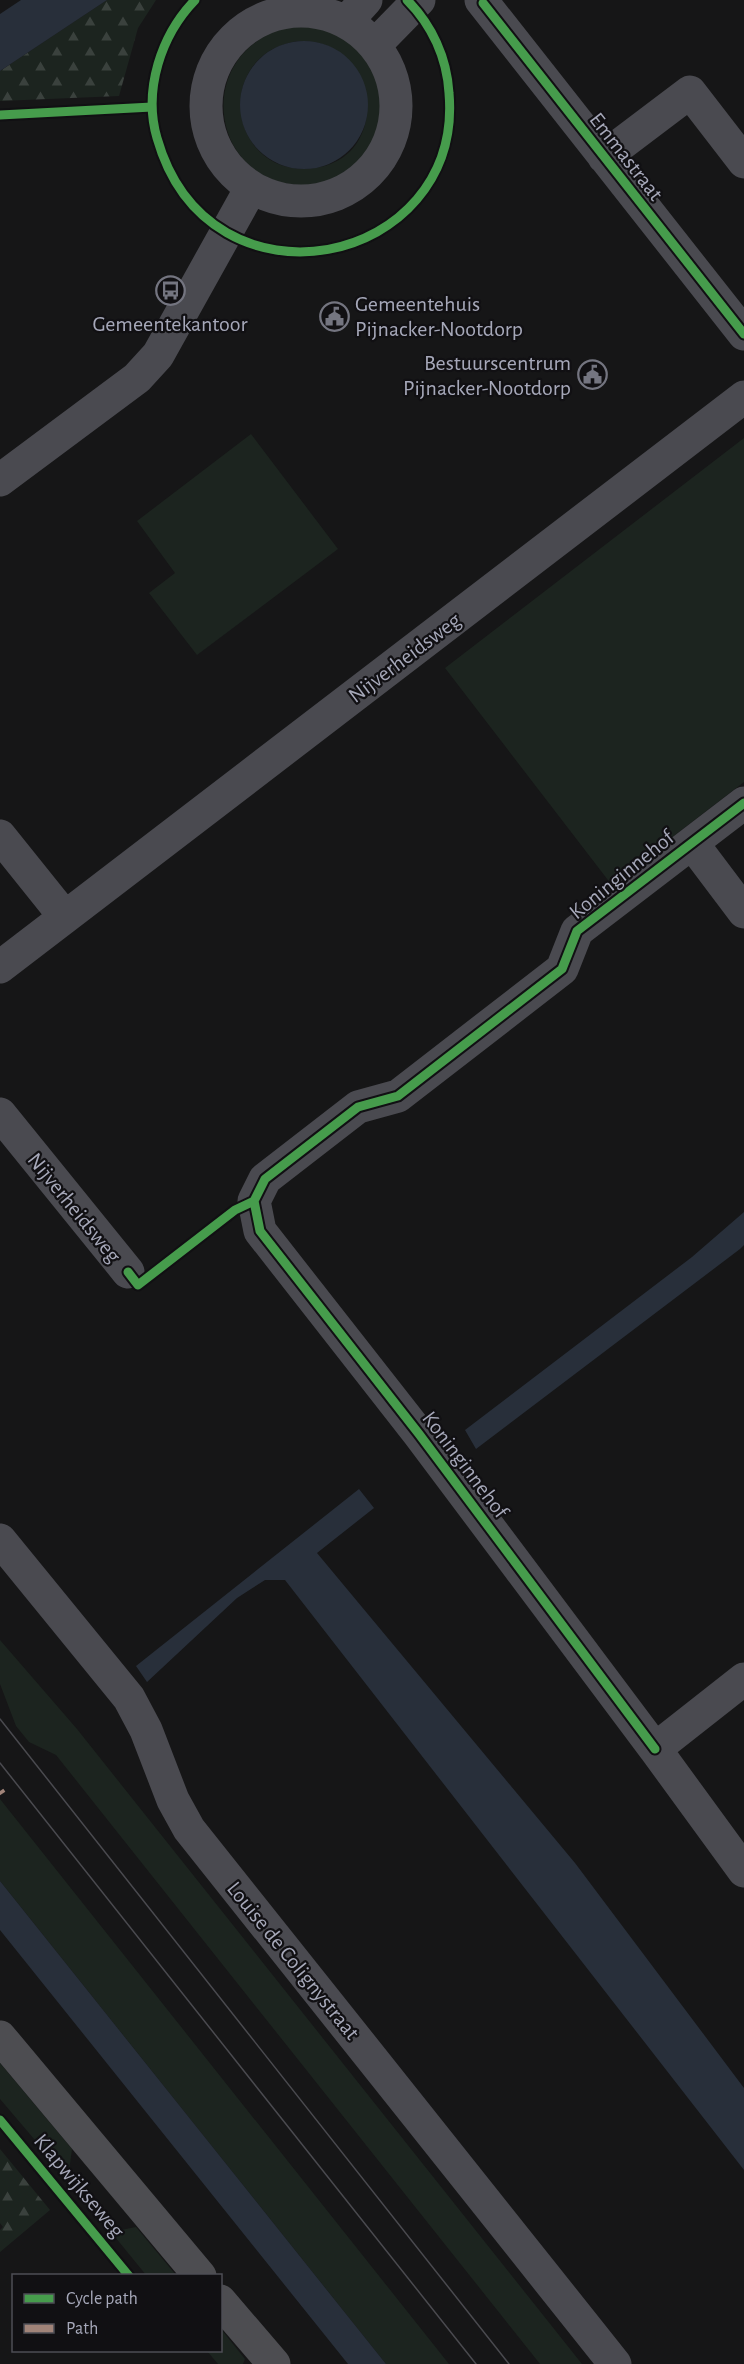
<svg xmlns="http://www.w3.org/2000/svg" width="744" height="2364" font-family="'Alegreya Sans',sans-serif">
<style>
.green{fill:#1c241f;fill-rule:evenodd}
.forest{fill:url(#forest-firs)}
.water{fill:#282f3a}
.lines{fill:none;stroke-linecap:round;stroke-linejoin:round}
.minor{stroke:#4a4a50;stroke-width:33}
.major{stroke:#4d4d51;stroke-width:33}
.tram{stroke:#4a4a4f;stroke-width:1.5}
.quiet{stroke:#a18479;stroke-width:8;stroke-dasharray:15 8;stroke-linecap:butt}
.cycleway-casing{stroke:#111013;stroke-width:13}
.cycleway{stroke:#469c4c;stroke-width:9}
.labels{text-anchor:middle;stroke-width:4.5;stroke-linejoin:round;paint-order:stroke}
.street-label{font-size:22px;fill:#a6a8b9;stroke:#111013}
.poi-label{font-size:22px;fill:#a6a8b9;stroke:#111013;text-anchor:start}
</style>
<defs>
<pattern id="forest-firs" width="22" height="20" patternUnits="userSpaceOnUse" patternTransform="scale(1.5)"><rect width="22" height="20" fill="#1c241f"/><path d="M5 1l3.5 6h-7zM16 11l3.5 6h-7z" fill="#3a413d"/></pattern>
</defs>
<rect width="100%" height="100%" fill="#161617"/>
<!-- green -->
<path class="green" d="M299 24C404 21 414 177 311 185 207 192 187 44 299 24ZM298 41C382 38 392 159 314 168 228 179 211 54 298 41Z
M251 434 338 549 197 655 149 593 175 573 137 521Z
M744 438V782L611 884 445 668Z
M0 1640 77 1729 582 2364H540L56 1755 29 1742 16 1726 0 1684Z
M0 1799 449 2364H386L0 1881Z
M0 2063 72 2149 68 2179 0 2099Z
M136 2227 176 2275H146L111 2232Z
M221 2329 245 2359 243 2364H218L207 2351 220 2350Z"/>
<!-- forest -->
<path class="forest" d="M107 0H156L138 28 119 96 0 101V71Z
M0 2149 50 2210 0 2252V2230L3 2227 0 2223Z"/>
<!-- water -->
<path class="water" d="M21 0H107L0 71V14Z
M240 105a64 64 0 1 1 128 0a64 64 0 1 1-128 0Z
M744 1212V1245L740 1249 476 1449 465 1430 692 1257Z
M359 1489 374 1508 317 1553 575 1863 744 2088V2170L285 1580H265L237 1598 147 1682 136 1666Z
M0 1881 386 2364H348L0 1930Z"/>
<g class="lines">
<!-- minor -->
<path class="minor" d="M481 0 744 334
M206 106a95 95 0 1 1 190 0a95 95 0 1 1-190 0Z
M347 21 366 0
M375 45 419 0
M604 157 690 92 744 162
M0 480 137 378 158 355 251 188
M0 836 65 917
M692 843 744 912
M0 967 744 397
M0 1114 128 1272
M0 1540 129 1698 146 1730 173 1800 189 1829 615 2364
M744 1679 655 1749 744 1871
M655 1749 419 1434 260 1231 254 1201 265 1179 358 1107 398 1096 562 969 577 931 744 803"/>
<!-- major -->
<path class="major" d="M0 2037 200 2276
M220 2301 274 2364"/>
<!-- tram -->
<path class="tram" d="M0 1719 509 2364
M0 1763 476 2364"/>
<!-- quiet -->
<path class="quiet" d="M0 1791 2 1794"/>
<defs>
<path id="cycleway" d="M195 0C161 35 143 90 157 138 209 321 464 267 449 93 447 58 432 25 407 0
M483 3 744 334
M0 115 152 107
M128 1272 138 1285 235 1210 254 1201
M655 1749 419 1434 260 1231 254 1201 265 1179 358 1107 398 1096 562 969 577 931 744 803
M0 2120 129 2276"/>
</defs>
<!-- cycleway casing -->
<use href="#cycleway" class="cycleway-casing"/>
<!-- cycleway -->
<use href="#cycleway" class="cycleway"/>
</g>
<!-- icons -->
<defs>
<symbol id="bus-ring" viewBox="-11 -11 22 22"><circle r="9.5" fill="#111013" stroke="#747580" stroke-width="1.5"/><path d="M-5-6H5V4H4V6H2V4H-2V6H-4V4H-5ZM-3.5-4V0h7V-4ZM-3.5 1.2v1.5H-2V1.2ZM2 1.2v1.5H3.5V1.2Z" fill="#747580"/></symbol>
<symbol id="civic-ring" viewBox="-11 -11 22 22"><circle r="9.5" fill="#111013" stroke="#747580" stroke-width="1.5"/><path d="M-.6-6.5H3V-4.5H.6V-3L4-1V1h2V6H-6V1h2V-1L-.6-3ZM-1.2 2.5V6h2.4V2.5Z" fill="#747580"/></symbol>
</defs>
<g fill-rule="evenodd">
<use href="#bus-ring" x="154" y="274" width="33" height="33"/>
<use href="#civic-ring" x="318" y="300" width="33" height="33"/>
<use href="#civic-ring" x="576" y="358" width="33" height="33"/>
</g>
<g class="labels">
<!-- street labels -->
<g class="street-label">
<text transform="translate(627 156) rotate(52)" y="8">Emmastraat</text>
<text transform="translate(404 657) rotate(-37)" y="8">Nijverheidsweg</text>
<text transform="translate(621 874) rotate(-39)" y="8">Koninginnehof</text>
<text transform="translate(75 1207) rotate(51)" y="8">Nijverheidsweg</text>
<text transform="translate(466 1464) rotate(53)" y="8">Koninginnehof</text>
<text transform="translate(294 1960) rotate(51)" y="8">Louise de Colignystraat</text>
<text transform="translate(80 2185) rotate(50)" y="8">Klapwijkseweg</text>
</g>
<!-- poi labels -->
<g class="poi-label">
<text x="355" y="311">Gemeentehuis<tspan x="355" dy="25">Pijnacker-Nootdorp</tspan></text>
<text x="170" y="331" text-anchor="middle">Gemeentekantoor</text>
<text x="571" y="370" text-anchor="end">Bestuurscentrum<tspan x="571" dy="25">Pijnacker-Nootdorp</tspan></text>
</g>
</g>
<!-- legend -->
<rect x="12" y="2274" width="210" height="78" fill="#111013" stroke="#4d4d55" stroke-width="1.5"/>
<rect x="24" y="2294" width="30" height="9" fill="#469c4c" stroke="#4d4d55" stroke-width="1.5"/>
<text x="66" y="2304" font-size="18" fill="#a6a8b9">Cycle path</text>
<rect x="24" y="2324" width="30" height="9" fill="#a18479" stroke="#4d4d55" stroke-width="1.5"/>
<text x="66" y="2334" font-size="18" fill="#a6a8b9">Path</text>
</svg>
